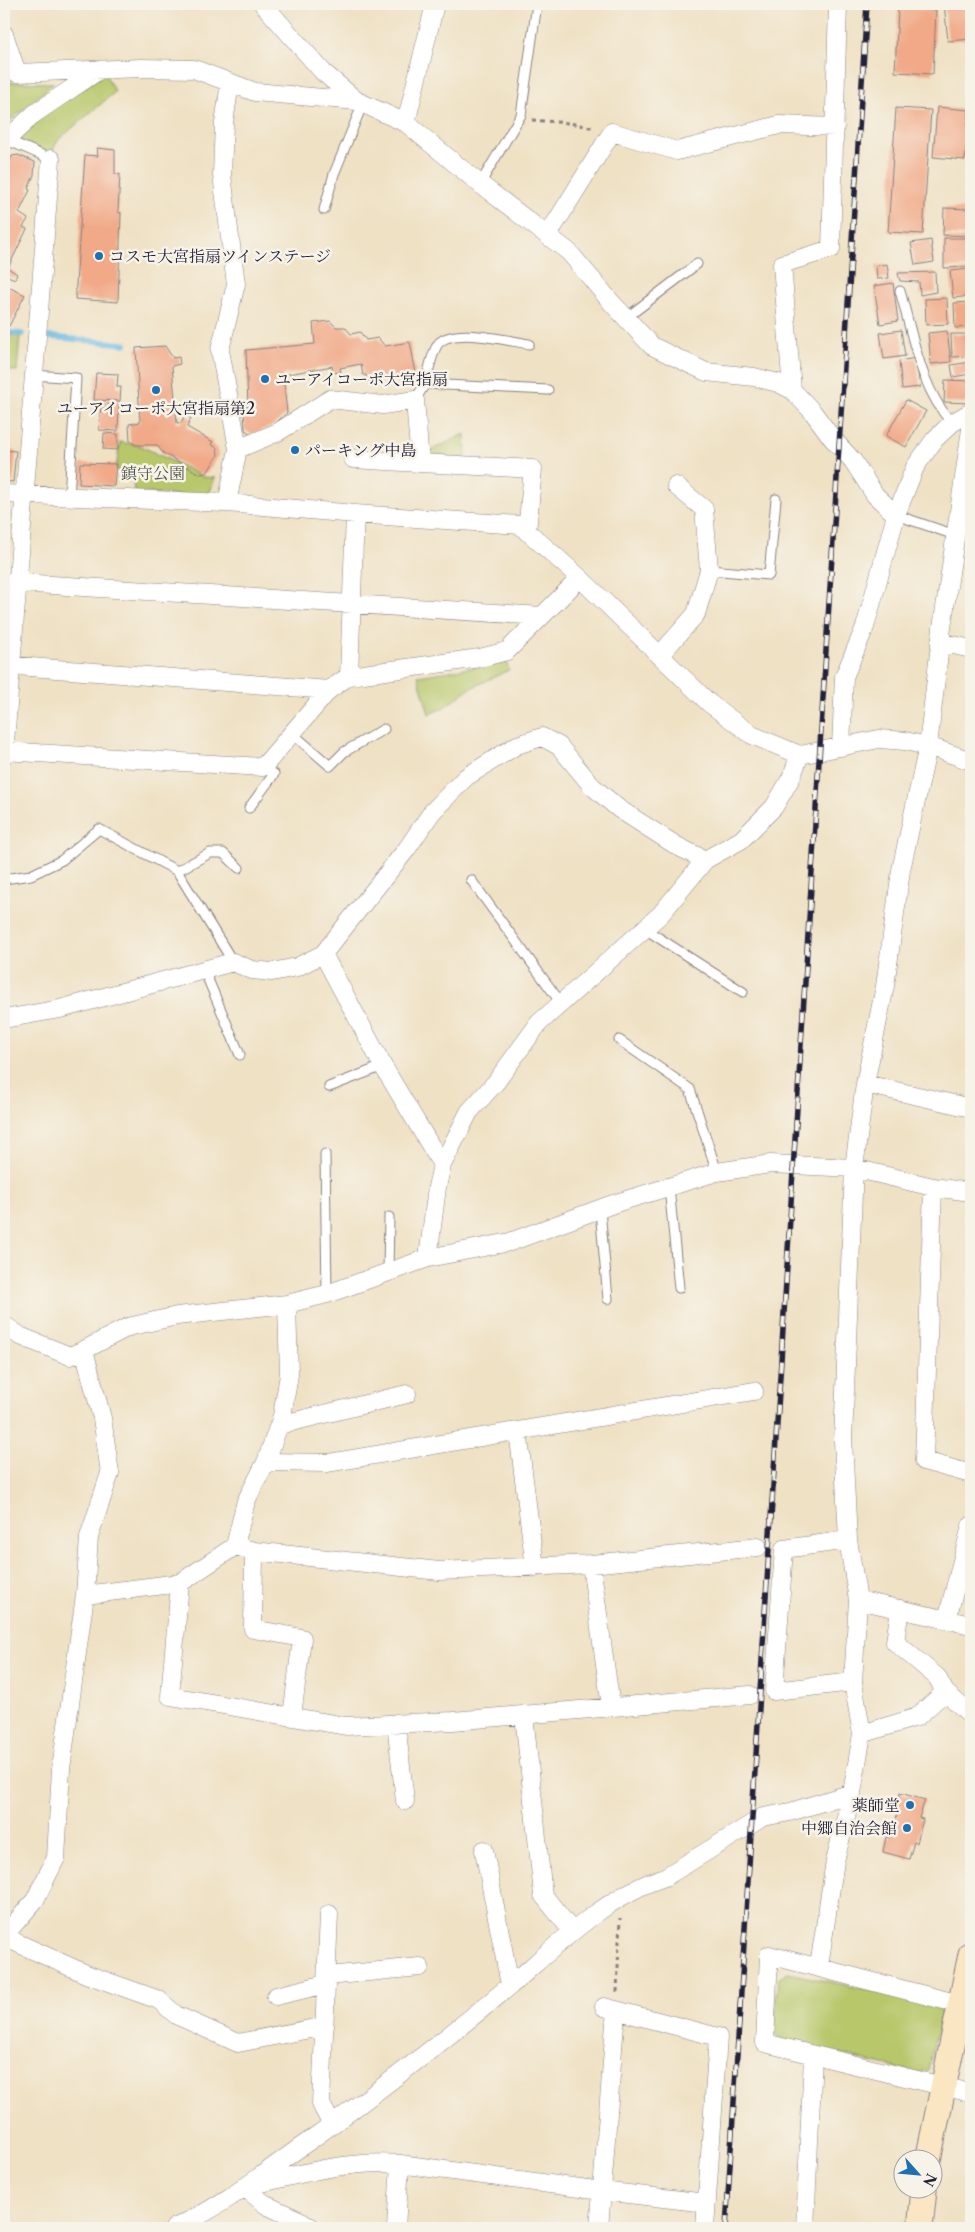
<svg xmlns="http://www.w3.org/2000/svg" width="975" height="2232" font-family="'Libre Caslon Text','Noto Serif JP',serif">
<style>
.green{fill:#b7c76a;stroke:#6c7452}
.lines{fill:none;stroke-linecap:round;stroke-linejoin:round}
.stream{stroke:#67b9e2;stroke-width:5.5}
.building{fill:#f1a987}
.lane-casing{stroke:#888280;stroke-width:11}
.street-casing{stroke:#888280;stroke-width:19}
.secondary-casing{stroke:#888280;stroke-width:27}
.path{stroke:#888280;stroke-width:3;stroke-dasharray:4 4;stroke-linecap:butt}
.lane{stroke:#fff;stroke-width:9}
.street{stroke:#fff;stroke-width:18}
.secondary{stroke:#fbe6c4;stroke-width:25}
.rail-casing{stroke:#22223b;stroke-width:5.5}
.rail{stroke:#f7f3e8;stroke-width:4;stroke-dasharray:11;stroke-linecap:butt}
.poi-dot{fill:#1f6fb2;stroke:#f7f3e8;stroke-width:2}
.labels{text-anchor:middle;stroke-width:5;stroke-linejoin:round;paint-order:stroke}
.poi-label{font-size:16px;fill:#22223b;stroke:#f7f3e8;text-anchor:start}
.park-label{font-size:16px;fill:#4f5449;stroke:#f7f3e8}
</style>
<rect width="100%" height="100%" fill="#f7f3e8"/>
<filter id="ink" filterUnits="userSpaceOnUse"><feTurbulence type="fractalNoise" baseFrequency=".02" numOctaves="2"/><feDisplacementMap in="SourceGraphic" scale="10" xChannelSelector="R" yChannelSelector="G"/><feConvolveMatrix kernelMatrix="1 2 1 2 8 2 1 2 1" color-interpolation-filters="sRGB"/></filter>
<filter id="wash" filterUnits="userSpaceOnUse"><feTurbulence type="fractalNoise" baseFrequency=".0096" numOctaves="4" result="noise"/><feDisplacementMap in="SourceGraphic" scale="20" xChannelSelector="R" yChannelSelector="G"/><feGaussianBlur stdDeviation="1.12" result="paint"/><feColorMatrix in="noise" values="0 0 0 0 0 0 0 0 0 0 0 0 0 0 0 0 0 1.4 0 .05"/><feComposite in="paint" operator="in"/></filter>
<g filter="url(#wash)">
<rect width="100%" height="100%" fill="#efe1c4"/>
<!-- green -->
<path class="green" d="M105 74 115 92 58 140 51 154 16 139 38 117Z
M4 79 6 82 54 83 4 126Z
M4 335 20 336 17 371 4 370Z
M465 434 466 459 423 454Z
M120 442 141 446 204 477 215 478 208 497 134 492 133 478 116 469Z
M506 662 509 670 469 689 443 708 429 714 418 676Z
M788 1973 935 2004 941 2014 928 2070 917 2073 783 2041 773 2032 778 1979Z"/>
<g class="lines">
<!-- stream -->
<path class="stream" d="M4 332 22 334
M40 336 125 344"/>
</g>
<g id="blocks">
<!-- building -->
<path class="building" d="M944 4H971V39L948 41Z
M898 8 936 10 933 74 895 72Z
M937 107 969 110 965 160 933 157Z
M896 108 931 110 923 234 888 232Z
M97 148 115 150V174H120L118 212 121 213 118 302 75 299 85 155 98 156Z
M18 155 35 162 34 175 28 189 30 190 19 213 28 219 23 227 27 229 8 268 17 274 15 279 5 275 4 279V175L12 156Z
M944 208 971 209V236L943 235Z
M944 238H971V267L944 268Z
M931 240 934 262 915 265 911 243Z
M887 264 889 278 877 279 876 266Z
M970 269 971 296 953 298 950 271Z
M935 272 936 292 920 295 919 282 900 281 898 273Z
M893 283 898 321 880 324 874 286Z
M4 285 25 295 9 326 4 325Z
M947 298 948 324 926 325 925 299Z
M971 302V327L955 328 954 303Z
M330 321 336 327H345L351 334 360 332 366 340 378 338 385 346 410 342 416 373 367 382 366 375H363L361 364 340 368 341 372 333 373 332 366 283 375 287 413 272 426 251 434 245 430 244 410 248 409 246 350 315 344 313 323Z
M901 330 905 356 884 359 880 333Z
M947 331 951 362 931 364 928 333Z
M951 334H971V356L952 357Z
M165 346 173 358 179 357 180 364 172 366 177 423H181L185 415 191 418 187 427 213 442 211 444 217 448 218 455 207 473 200 474 163 453 157 445H136L130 441 129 424 140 422 136 348Z
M916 358 920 387 902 389 899 361Z
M971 362V374L953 377 951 365Z
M96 373 118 374 117 387H121L120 401 94 400Z
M945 380 971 381 970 403 944 402Z
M906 400 926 411 906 447 886 436Z
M101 404 119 405 118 431 99 430Z
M104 433 118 434V450L103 449Z
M4 450 16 451 13 482 4 481Z
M80 463 116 464 114 486 79 484Z
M900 1793 925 1800 919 1818 923 1819 917 1843 914 1842 909 1859 883 1852 886 1837 890 1838 898 1812 895 1811Z"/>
</g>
</g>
<g filter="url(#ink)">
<use href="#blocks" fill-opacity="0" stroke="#888280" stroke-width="1"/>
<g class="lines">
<defs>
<path id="lane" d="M7 140 51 159
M480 184 521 115 537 4
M324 210 334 174 363 103
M900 291C913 335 920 388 952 423
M626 318 697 264
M34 375 76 378 69 497
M425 384C428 374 432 352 438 344 452 326 509 341 529 344
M415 400 425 384 548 390
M896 515 955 535
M709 570 769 575 776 499
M293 734 330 766 344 752 384 729
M249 808 274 774 263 767
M177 871 233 962
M4 879 31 875 62 860 99 829 177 871 210 853H223L239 868
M471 880 561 1003
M645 929 743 992
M204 970 240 1055
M619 1040 690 1089 717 1172
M329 1087 383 1066
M325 1154 327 1294
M669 1187 679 1288
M600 1210 608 1299
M388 1272 389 1217"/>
<path id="street" d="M263 4 323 72 357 101 406 123 480 184 569 252 611 302 652 346 706 372 754 377 778 383 792 390 812 411 832 438 853 461 875 495 896 515
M4 34 17 73 141 68 194 69 255 92 357 101
M230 83 224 123 222 175 236 284 220 350 238 449
M406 123 435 4
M4 142 34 114 99 70
M548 235 612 132 677 151 779 125 835 127
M792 390 782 264 831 249 838 4
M353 459 420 463
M4 494 227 503 355 514 520 525 580 578 709 703 752 735 800 755 879 739 905 741 928 746 971 761
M227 503 238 449 278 432 330 399 383 405 415 400 420 463 533 469 527 532
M4 582 542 616
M940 642 971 649
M660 655 696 614 709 570 704 509 676 486
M4 665 329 690
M349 676 480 658 507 651 580 578
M841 747 844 677 865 627 896 515 915 467 935 439 952 423 971 412
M4 751 263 767 329 690 349 676 355 514
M4 755 51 159
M323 954 383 1066 442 1165
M4 1019 60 1009 233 962 252 970 272 972 297 967 323 954 406 850 432 812 466 777 517 745 542 737 559 746 592 786 619 809 677 846 705 860
M865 1084 971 1108
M933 1187 924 1461 971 1474
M428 1258 437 1187 442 1165 469 1112 496 1082 539 1023 661 914 705 860 741 840 774 807 791 778 800 755
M4 1325 20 1336 70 1356 84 1350 102 1418 110 1473 89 1537 85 1595 61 1769 56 1858 35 1900 4 1936
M84 1350 128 1327 177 1316 287 1304 327 1294 428 1258 510 1242 613 1204 717 1172 771 1164 854 1168 933 1187 971 1192
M279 1425 407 1394
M518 1431 535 1568
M266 1462 328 1463 754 1391
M848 1540 784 1549 774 1691 853 1682
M235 1546 254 1551 439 1571 591 1564 758 1547
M254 1551 253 1629 302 1638 292 1716
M591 1564 611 1707
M180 1583 170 1696 346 1726 453 1721 750 1695
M85 1595 180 1583 235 1546 246 1501 266 1462 282 1416 289 1375 287 1304
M858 1600 971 1625
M947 1619 971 1526
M945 1692 971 1715
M524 1715 543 1895 572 1931
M396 1723 405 1801
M862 1734 917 1717 945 1692 937 1677 895 1642 900 1609
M484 1850 510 1985
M329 1914 321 2104 332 2125
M4 1937 86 1974 159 2000 176 2015 238 2043 325 2026
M819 1966 835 1861 852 1793 862 1734 853 1682 858 1600 848 1540 843 1440 854 1168 865 1084 885 986 901 870 928 746 942 628 971 429
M327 1976 420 1967
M276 1996 326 1984
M604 2007 718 2037 705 2228
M971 2007 769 1955 765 2043 971 2093
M616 2010 602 2191 707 2203
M254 2185C302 2173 350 2160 400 2164L602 2191 599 2228
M244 2187 266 2205 303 2222 312 2228
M174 2228C218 2209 256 2179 295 2151 369 2099 441 2043 511 1985 556 1946 607 1895 665 1877L763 1817 790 1812 852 1793
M396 2228 400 2164
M805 2228 813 2056"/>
<path id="secondary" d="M928 2160 971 1954
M920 2228 924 2190"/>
</defs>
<!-- lane casing -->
<use href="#lane" class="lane-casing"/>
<!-- street casing -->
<use href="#street" class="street-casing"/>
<!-- secondary casing -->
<use href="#secondary" class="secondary-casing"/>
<!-- path -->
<path class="path" d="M532 120 569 123 595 128
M617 1992 620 1918"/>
<!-- lane -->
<use href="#lane" class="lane"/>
<!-- street -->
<use href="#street" class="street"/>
<!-- secondary -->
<use href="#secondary" class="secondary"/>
<defs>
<path id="rail" d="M726 2228 867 4"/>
</defs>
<!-- rail casing -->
<use href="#rail" class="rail-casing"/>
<!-- rail -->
<use href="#rail" class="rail"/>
</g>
</g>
<!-- markers -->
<g class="poi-dot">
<circle cx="99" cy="256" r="5"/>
<circle cx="265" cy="379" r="5"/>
<circle cx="156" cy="390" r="5"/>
<circle cx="295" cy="450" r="5"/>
<circle cx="910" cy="1805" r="5"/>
<circle cx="907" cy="1828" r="5"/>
</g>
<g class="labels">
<!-- poi labels -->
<g class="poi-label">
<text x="109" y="262">コスモ大宮指扇ツインステージ</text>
<text x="275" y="385">ユーアイコーポ大宮指扇</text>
<text x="156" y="414" text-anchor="middle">ユーアイコーポ大宮指扇第2</text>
<text x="305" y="456">パーキング中島</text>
<text x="900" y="1811" text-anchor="end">薬師堂</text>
<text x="897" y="1834" text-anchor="end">中郷自治会館</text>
</g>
<!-- park labels -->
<g class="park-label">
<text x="153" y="479">鎮守公園</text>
</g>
</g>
<!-- margin -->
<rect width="975" height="2232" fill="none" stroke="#f7f3e8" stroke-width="20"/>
<!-- north arrow -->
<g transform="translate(918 2174) rotate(117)"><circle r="24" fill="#f7f3e8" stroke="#a29fa3"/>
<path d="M0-4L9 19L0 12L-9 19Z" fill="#1f6fb2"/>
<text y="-8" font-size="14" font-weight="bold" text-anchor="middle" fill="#22223b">N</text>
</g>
</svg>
